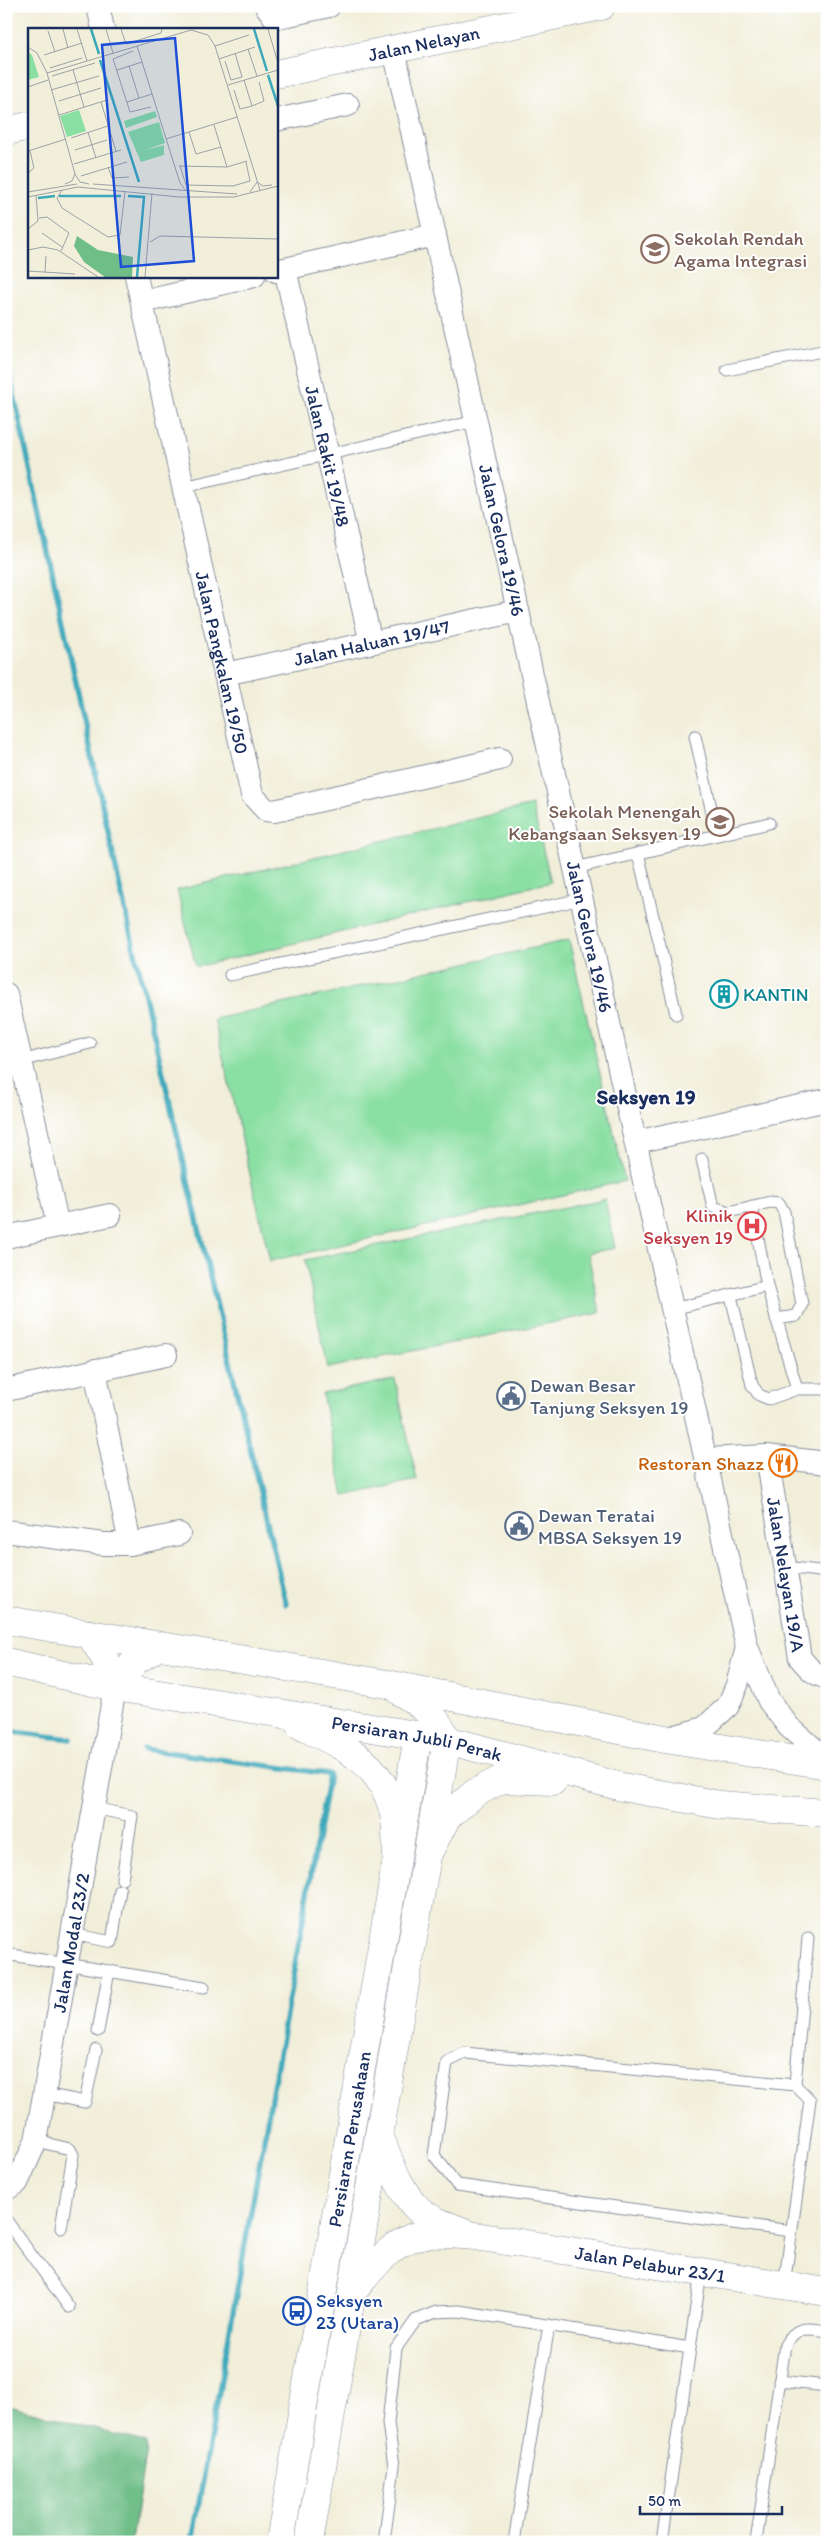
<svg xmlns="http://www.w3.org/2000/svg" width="833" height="2548" font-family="Itim,sans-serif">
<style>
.green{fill:#8adfa2;stroke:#528780}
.forest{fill:#6fbe88;stroke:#457673}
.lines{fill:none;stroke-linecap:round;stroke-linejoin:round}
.stream{stroke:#3ca9bb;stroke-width:5.5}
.lane-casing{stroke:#868e9c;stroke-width:13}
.street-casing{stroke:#868e9c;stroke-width:24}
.secondary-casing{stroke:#868e9c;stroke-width:29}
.primary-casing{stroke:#868e9c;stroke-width:29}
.lane{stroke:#fff;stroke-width:11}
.street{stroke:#fff;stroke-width:22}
.secondary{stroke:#fff;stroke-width:28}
.primary{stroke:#fff;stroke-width:28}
.labels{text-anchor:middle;stroke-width:4;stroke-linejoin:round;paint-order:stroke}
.street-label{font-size:19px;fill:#1b2f5e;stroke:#fff}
.education-label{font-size:19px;fill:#785e54;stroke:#fff;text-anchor:start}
.culture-label{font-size:19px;fill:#0d838f;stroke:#fff;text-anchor:start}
.health-label{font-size:19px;fill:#be3a42;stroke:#fff;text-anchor:end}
.service-label{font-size:19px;fill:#4e5e75;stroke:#fff;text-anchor:start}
.food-label{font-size:19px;fill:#c56008;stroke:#fff;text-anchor:end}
.transit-label{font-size:19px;fill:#164399;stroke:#fff;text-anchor:start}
.quarter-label{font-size:21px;font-weight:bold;fill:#1b2f5e;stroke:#fff}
.inset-river{fill:none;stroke:#3ca9bb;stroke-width:2.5}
.inset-road{fill:none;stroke:#9ba2a8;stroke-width:1}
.view{fill:#1d4ed8;fill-opacity:0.15;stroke:#1d4ed8;stroke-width:2.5}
.inset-edge{fill:none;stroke:#1b2f5e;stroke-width:2.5}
</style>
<rect width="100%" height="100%" fill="#fff"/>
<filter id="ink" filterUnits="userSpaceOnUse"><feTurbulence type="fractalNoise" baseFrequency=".02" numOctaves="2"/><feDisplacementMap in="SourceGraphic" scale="10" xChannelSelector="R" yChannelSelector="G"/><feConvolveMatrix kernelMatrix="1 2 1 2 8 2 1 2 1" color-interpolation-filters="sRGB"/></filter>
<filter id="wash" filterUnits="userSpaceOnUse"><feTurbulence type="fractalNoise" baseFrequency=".0096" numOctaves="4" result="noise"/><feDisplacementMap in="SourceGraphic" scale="20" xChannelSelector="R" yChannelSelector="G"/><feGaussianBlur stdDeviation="1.12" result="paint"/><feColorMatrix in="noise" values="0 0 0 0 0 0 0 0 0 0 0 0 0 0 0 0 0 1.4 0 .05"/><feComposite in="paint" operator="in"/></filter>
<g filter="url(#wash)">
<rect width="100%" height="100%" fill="#f1eed9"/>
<!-- green -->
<path class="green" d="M532 805 551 882 196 967 177 890Z
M569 940 625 1181 270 1261 214 1019Z
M605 1199 615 1248 588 1253 600 1313 328 1368 305 1260Z
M395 1379 417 1480 344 1496 322 1394Z"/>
<!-- forest -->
<path class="forest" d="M6 2405 147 2443 132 2542H6Z"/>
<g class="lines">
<!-- stream -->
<path class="stream" d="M6 357 121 892 286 1604
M6 1731 71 1739
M144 1749 329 1774 192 2542"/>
</g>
</g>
<g filter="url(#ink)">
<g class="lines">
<defs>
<path id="lane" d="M727 370 827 350
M183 487 476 421
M695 736 717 835
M638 853 676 1014
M575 868 769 823
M230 975 582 899
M21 1061 90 1043
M702 1159 713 1207 729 1212 770 1202 779 1203 784 1212 802 1304 796 1316 776 1319
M767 1286 797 1389
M731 1296 752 1385 759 1395 769 1399 797 1389H827
M673 1309 767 1286 752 1206
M785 1567 827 1572
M94 1808 132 1816 122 1879
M72 1934 112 1942 120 1890
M6 1954 204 1987
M98 2031 109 1971
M795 2085 808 1938
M44 2094 85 2102 96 2050
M36 2141 70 2149 73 2155 61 2228
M6 2220 69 2307
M784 2285 810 2100 795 2085 465 2053 447 2062 434 2155 457 2185 791 2231
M779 2381 827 2386
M384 2542 394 2466 388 2423 396 2348 416 2320 436 2312 459 2311 690 2348
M514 2542 549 2325
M662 2542 701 2272
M756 2542 785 2345C797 2325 806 2328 827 2331"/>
<g id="street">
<path d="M98 6 103 29"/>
<path d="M266 6 275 18 329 6"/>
<path id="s1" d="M394 50 747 1647 769 1701 789 1727 827 1760"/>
<path d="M276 120 348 105"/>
<path id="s2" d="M285 269 371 643"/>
<path d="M276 271 435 235"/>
<path id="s3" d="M136 276 252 795 266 810 274 811 500 759"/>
<path d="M142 302 254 276"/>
<path id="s4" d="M225 674 518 611"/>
<path d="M6 994 58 1226"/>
<path d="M636 1142 827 1100"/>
<path d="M6 1237 110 1215"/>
<path d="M95 1370 130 1544"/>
<path d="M6 1390 166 1355"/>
<path id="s5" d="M767 1456 800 1658C808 1667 814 1676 827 1677"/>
<path d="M706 1459 767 1456 827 1463"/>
<path d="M6 1531 104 1544H130L179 1534"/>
<path d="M669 1738 704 1728 728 1706 737 1685 747 1647"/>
<path id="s6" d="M6 2189 17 2183 36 2141 115 1687"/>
</g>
<g id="secondary">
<path id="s7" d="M276 74 601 6"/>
<path d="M6 131 29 126"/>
<path d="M379 2135C389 2159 398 2189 417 2208 429 2220 446 2225 462 2231"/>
<path id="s8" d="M354 2290C373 2267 395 2237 427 2234 443 2233 459 2235 475 2236L827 2292"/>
<path id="s9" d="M280 2542 418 1736"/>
<path d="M309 2542 447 1740"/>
</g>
<g id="primary">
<path d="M6 1620 387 1684 665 1739 827 1765"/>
<path d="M90 1634 105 1658 115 1687"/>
<path id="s10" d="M6 1662 115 1687 447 1740 622 1787 720 1805 827 1813"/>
<path d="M115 1687 135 1661 159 1646"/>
<path d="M399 1691C421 1704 437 1716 447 1740"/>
<path d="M300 1725C342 1746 380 1760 393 1810 397 1824 396 1841 397 1856"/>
<path d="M428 1853 447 1817 475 1793 502 1779 553 1781"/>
</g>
</defs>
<!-- lane casing -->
<use href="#lane" class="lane-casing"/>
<!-- street casing -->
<use href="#street" class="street-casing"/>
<!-- secondary casing -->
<use href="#secondary" class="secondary-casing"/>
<!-- primary casing -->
<use href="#primary" class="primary-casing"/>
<!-- lane -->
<use href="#lane" class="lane"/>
<!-- street -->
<use href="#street" class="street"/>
<!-- secondary -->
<use href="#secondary" class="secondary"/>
<!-- primary -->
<use href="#primary" class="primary"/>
</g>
</g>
<!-- icons -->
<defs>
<symbol id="school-ring" viewBox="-11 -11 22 22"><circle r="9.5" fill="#fff" stroke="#8d6e63" stroke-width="1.5"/><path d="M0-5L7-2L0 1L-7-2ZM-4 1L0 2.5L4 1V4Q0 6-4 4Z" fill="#8d6e63"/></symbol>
<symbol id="building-ring" viewBox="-11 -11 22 22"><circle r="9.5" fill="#fff" stroke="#0f9aa8" stroke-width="1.5"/><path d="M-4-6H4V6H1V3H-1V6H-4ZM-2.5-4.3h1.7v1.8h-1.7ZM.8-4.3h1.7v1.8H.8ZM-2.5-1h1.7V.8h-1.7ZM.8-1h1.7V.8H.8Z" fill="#0f9aa8"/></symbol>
<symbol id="hospital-ring" viewBox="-11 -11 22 22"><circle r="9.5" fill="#fff" stroke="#e0444e" stroke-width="1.5"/><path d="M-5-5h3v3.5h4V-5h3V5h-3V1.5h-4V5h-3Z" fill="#e0444e"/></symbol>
<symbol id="civic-ring" viewBox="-11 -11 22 22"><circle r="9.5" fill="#fff" stroke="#5c6f8a" stroke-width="1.5"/><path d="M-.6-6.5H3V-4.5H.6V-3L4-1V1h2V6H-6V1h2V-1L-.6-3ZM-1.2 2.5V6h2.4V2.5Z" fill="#5c6f8a"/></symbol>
<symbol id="restaurant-ring" viewBox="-11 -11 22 22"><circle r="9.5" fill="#fff" stroke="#e8710a" stroke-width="1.5"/><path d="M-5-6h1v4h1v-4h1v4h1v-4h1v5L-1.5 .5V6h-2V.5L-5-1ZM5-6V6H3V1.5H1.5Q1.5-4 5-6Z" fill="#e8710a"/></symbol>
<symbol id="bus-ring" viewBox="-11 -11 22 22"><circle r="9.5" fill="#fff" stroke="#1a4fb4" stroke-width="1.5"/><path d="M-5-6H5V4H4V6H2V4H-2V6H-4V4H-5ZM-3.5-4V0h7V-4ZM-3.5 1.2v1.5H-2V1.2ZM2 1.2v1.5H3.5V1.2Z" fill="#1a4fb4"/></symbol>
</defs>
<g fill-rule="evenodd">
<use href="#school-ring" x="639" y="233" width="32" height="32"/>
<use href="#school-ring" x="704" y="806" width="32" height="32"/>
<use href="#building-ring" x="708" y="978" width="32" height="32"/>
<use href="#hospital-ring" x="736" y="1210" width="32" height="32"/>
<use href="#civic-ring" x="495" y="1380" width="32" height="32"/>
<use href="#restaurant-ring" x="767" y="1447" width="32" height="32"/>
<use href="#civic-ring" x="503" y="1510" width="32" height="32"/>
<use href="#bus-ring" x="281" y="2295" width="32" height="32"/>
</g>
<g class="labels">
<!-- street labels -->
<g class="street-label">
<text dy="7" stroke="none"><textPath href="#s7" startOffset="151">Jalan Nelayan</textPath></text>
<text dy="7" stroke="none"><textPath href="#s2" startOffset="192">Jalan Rakit 19/48</textPath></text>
<text dy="7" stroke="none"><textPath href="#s1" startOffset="502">Jalan Gelora 19/46</textPath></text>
<text dy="7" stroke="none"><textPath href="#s4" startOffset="150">Jalan Haluan 19/47</textPath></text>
<text dy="7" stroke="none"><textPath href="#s3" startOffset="396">Jalan Pangkalan 19/50</textPath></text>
<text dy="7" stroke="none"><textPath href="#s1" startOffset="908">Jalan Gelora 19/46</textPath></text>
<text dy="7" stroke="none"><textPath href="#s5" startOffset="120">Jalan Nelayan 19/A</textPath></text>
<text dy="7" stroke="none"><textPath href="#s10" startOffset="418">Persiaran Jubli Perak</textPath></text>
<text dy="7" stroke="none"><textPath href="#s6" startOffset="260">Jalan Modal 23/2</textPath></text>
<text dy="7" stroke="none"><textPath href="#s9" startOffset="409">Persiaran Perusahaan</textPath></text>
<text dy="7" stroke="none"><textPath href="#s8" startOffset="320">Jalan Pelabur 23/1</textPath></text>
</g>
<!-- education labels -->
<g class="education-label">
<text x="674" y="245">Sekolah Rendah<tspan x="674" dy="22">Agama Integrasi</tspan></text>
<text x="701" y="818" text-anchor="end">Sekolah Menengah<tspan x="701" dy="22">Kebangsaan Seksyen 19</tspan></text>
</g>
<!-- culture labels -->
<g class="culture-label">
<text x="743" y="1001">KANTIN</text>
</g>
<!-- health labels -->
<g class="health-label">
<text x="733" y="1222">Klinik<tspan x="733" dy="22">Seksyen 19</tspan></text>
</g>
<!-- service labels -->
<g class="service-label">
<text x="530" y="1392">Dewan Besar<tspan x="530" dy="22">Tanjung Seksyen 19</tspan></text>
<text x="538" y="1522">Dewan Teratai<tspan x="538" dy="22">MBSA Seksyen 19</tspan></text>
</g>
<!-- food labels -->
<g class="food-label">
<text x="764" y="1470">Restoran Shazz</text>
</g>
<!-- transit labels -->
<g class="transit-label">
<text x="316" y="2307">Seksyen<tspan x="316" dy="22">23 (Utara)</tspan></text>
</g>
<!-- quarter labels -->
<g class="quarter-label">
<text x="646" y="1104">Seksyen 19</text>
</g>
</g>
<!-- overview -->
<g transform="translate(28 28)">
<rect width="250" height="250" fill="#f1eed9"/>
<path d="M0 24 4 27 11 49 0 52ZM51 82 58 103 39 109 32 88ZM127 83 129 89 98 100 96 93ZM131 94 137 115 117 122 136 117V127L113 134 100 104Z" fill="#8adfa2"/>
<path d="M49 208 70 222 105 229 104 249H77L56 234 46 218Z" fill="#6fbe88"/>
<path class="inset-river" d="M63 1 71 26M226 1 239 43M72 32 111 154M240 47 250 78M31 168H93M100 168 116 169 109 249M10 170 27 168"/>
<path class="inset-road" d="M35 1 40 20M49 1 59 33M78 1 85 25M93 1 98 16 133 5 134 1M240 1 250 35M20 3 27 24M109 18 152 155 158 163M187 18 221 7M0 19 9 25 19 45 47 146 52 154 61 156M220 21 229 48M105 23 85 31 102 84 123 79M16 27 54 15M191 31 227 19M197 33 203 52 214 49 207 25M101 38 111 70M22 40 54 30M45 42 56 79M89 42 114 34M19 45 163 2 180 7 187 18 232 162M24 48 67 35M216 52 224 78M200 57 250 42M0 59 20 52M23 62 71 48M206 62 212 81 224 78 236 73 231 54M31 73 73 60M73 74 88 123M99 74 124 66M31 87 79 72M186 97 199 139M60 104 68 130M161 104 168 126 193 119M43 110 80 98M138 111 209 89M47 122 79 112M0 123 38 111M46 136 93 122M151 138 199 139 219 133M152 138 158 157 205 158 222 153 218 134M80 139 84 150 101 149M0 145 6 140 2 123M53 148 99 134M37 156 44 153 47 146M65 156 209 166M34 162 29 170 34 180 80 209 92 207 97 163M0 164 49 156M222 164 229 154 235 158 244 157M0 169 50 159 151 169H206L250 158M11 190 19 189 41 205 33 223M0 201 10 193 8 167M14 205 34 219M122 214 132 208 250 211M0 222 15 219 30 222 70 249M0 243 47 246M17 244 18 228M117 249 124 165"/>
<path class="view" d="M147 10 166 233 93 239 74 17Z"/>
<rect width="250" height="250" class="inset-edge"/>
</g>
<!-- margin -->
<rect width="833" height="2548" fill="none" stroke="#fff" stroke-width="25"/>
<!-- scale -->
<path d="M640 2506v8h142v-8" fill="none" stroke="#1b2f5e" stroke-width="2.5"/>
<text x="648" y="2506" font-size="15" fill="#1b2f5e" stroke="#ffffff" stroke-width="4" paint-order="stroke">50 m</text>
</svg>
